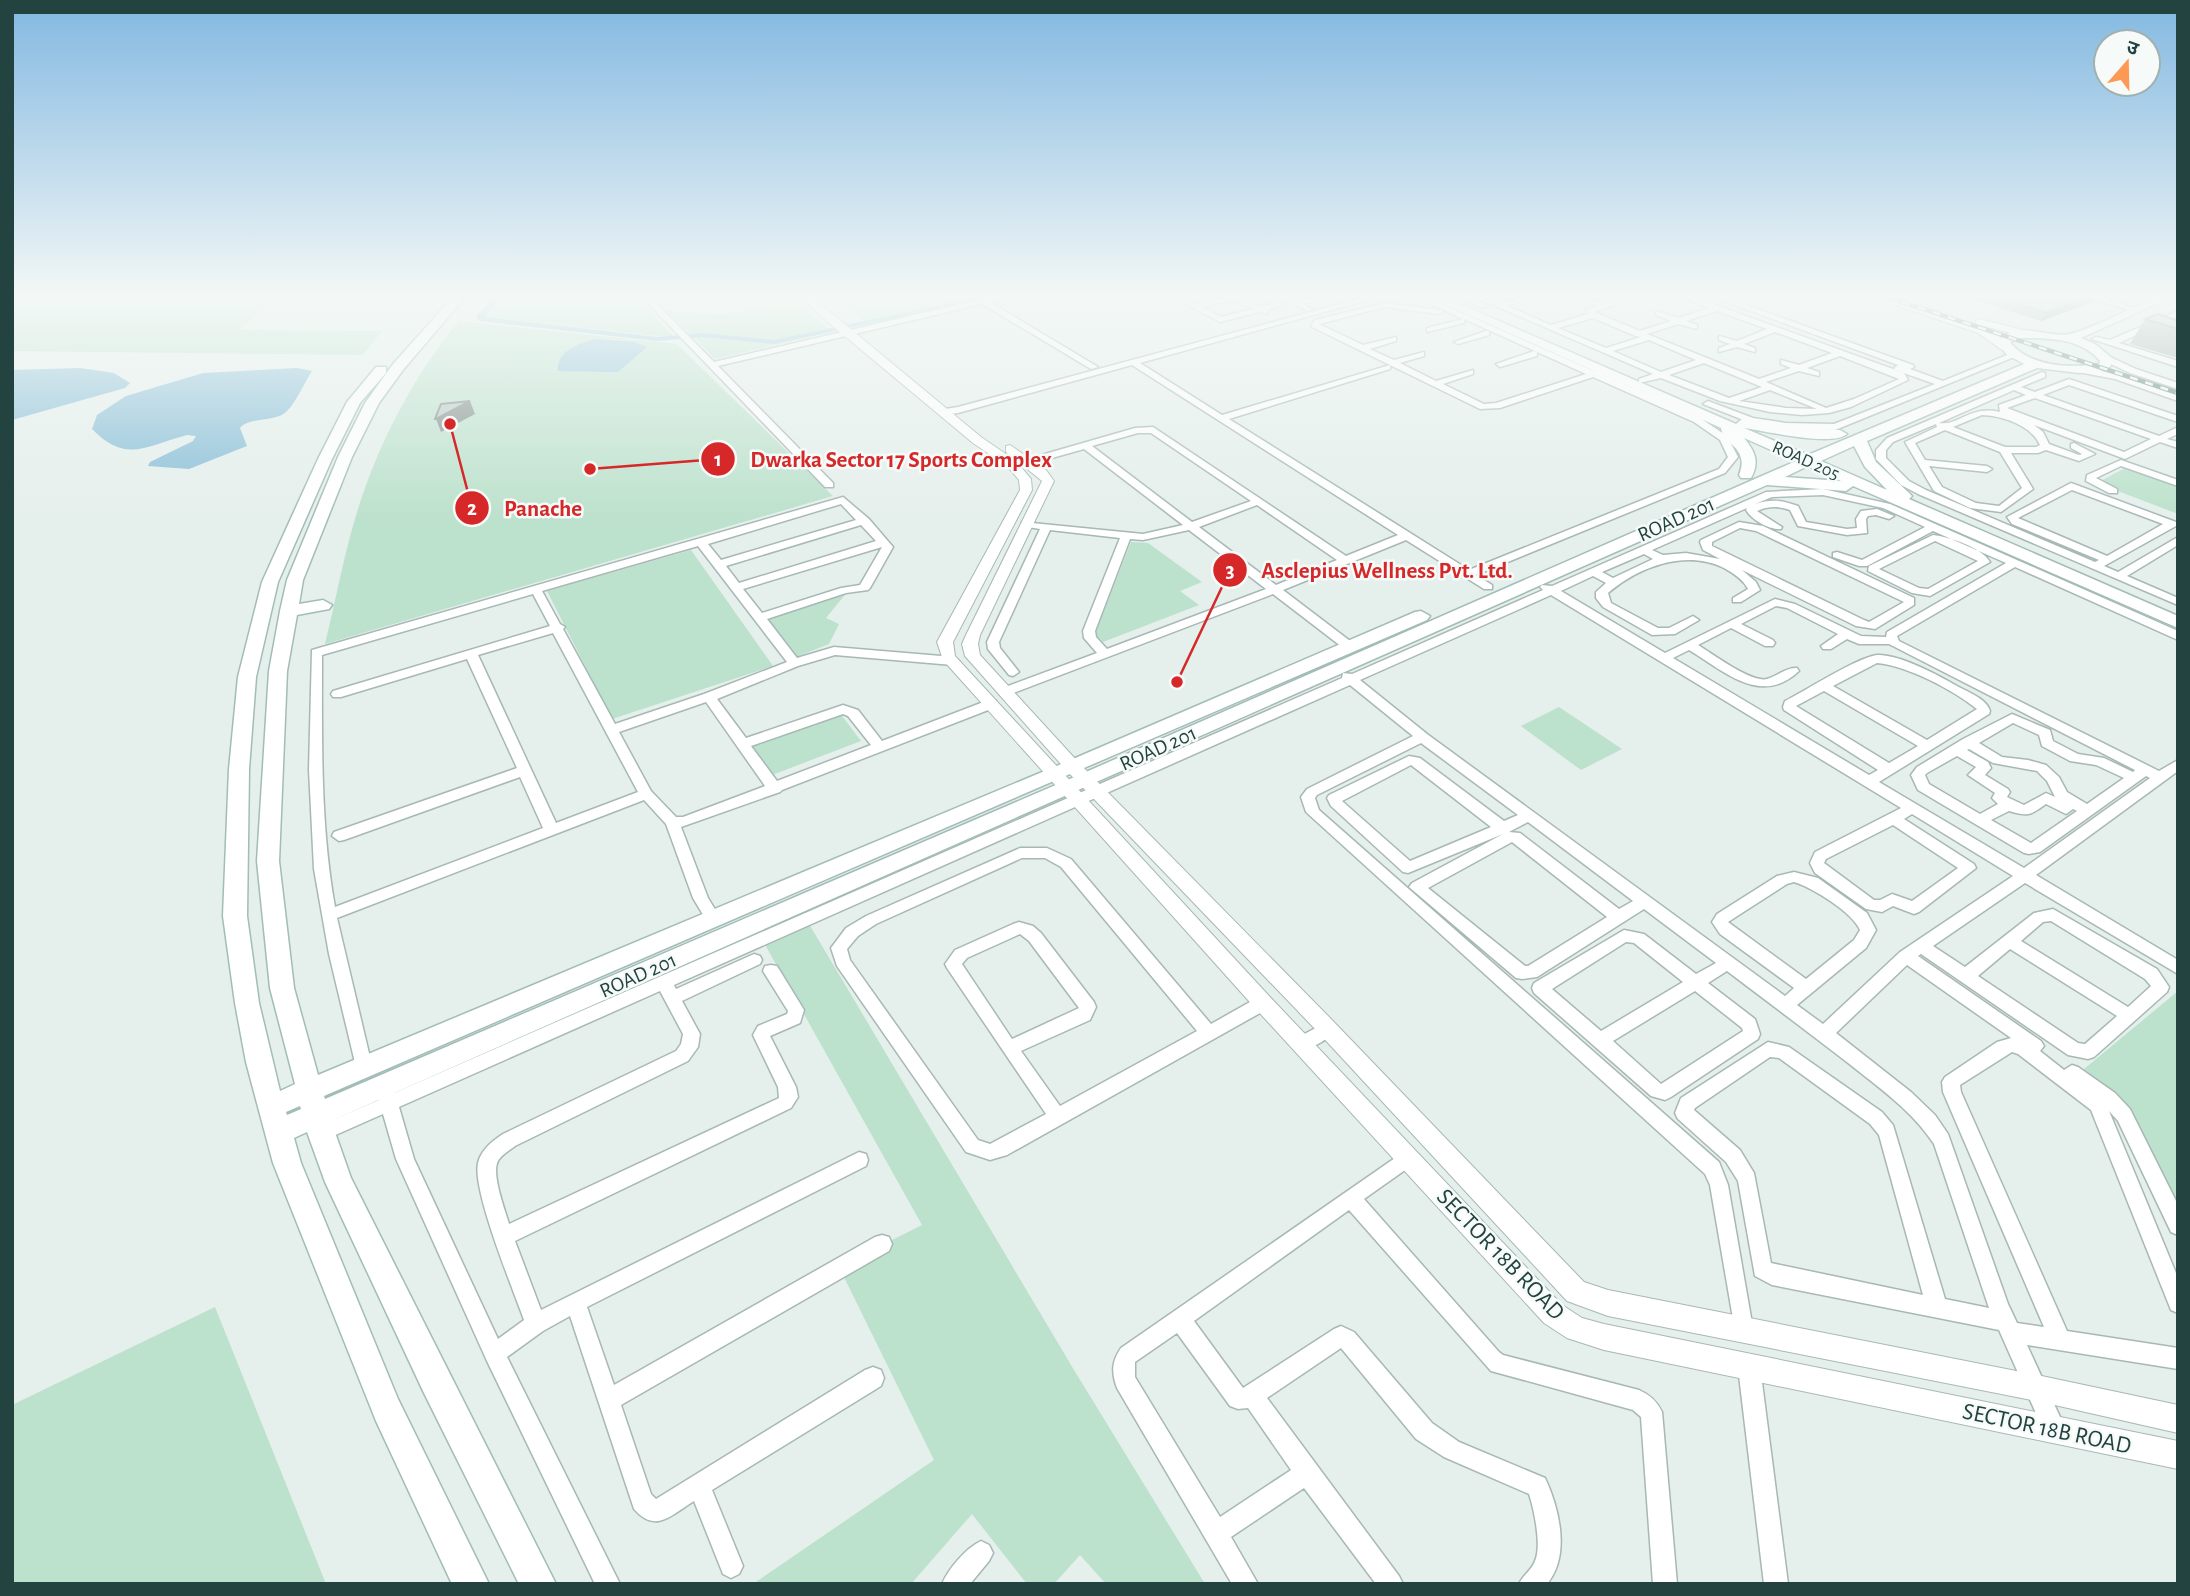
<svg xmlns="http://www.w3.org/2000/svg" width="2190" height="1596" font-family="'Alegreya Sans','Noto Sans Devanagari',sans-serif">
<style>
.green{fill:#bce1cc}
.water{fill:#89bed7}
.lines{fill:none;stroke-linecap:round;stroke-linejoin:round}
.canal{fill:#89bed7;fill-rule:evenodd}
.minor-casing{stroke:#a7b8b5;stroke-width:3}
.tertiary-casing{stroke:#a7b8b5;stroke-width:2}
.secondary-casing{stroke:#a2bcb7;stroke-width:3}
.minor{fill:#fff;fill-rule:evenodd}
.tertiary{fill:#fff;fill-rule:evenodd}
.secondary{fill:#fff;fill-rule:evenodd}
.rail-casing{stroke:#5d7e7a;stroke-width:4.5}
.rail{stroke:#f6fbf9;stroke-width:2.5;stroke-dasharray:8;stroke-linecap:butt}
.wall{fill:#9faeaa}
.shaded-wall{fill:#828d8b}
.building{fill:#b9cac6;stroke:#828d8b;stroke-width:2}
.labels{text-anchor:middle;stroke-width:5;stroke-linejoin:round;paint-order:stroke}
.far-street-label{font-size:18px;fill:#22433f;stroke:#f6fbf9}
.street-label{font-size:21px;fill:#22433f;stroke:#f6fbf9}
.near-street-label{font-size:24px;fill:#22433f;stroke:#f6fbf9}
.leader{fill:none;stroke:#d62828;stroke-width:2.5}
.callout-dot{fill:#d62828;stroke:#f6fbf9;stroke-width:2.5}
.mark-label{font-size:21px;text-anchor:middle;font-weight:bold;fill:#fff}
.callout-label{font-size:23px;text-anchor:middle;font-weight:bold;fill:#d62828;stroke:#f6fbf9;stroke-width:5;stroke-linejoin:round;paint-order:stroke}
</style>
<rect width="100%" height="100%" fill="#e5efec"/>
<!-- green -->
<path class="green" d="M12 297H278L238 330 382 331 363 355 12 351Z
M504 297H636L675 338 486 317Z
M832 297H997L871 326Z
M793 301 832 332 715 359 666 310 719 315Z
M459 321 677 344 833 496 325 644C336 600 344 553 358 509 379 442 414 375 459 321Z
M2127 467 2178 486V514L2097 483Z
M1131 542 1148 543 1202 582 1180 591 1199 605 1103 642 1095 634Z
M691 550 773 666 612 719 547 591Z
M848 591 826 618 839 624 829 644 796 657 763 619Z
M1559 707 1622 749 1581 770 1521 726Z
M839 712 861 741 772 775 751 745Z
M809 924 1074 1370 1205 1584H1106L1080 1555 1054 1584H1027L972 1514 911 1584H753L934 1460 839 1267 922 1225 763 941Z
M2178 991V1219L2126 1115 2084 1069Z
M215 1307 326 1584H12V1405Z"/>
<!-- water -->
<path class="water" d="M594 339 635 342 647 347 618 372 558 371C556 351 579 344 594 339Z
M80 368 114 373 130 383 125 388 12 420V370Z
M297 368 312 371C304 383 297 401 287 411 275 423 251 416 240 428L247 446 189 469 148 466 150 462 193 441 196 436 187 435C146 446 126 464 92 429L97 415 126 396 203 373Z"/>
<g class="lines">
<!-- canal -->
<path class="canal" d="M494 297H502L485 317 657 337 703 333 774 340 979 297H993L774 344 703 337 657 341 479 321 476 316Z"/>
<defs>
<path id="minor" d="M642 297H650L714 362 991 297H1004L990 302 1098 367 1091 369 982 304 718 366 833 483V487H825Z
M1192 297H1202L1192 302 1196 304C1226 297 1232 293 1261 307L1273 304 1263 297H1272L1283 305 1267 310V314L1259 312 1220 322 1182 302ZM1234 300 1253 309 1221 317 1202 307Z
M1279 297C1286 297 1292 300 1298 300 1306 300 1315 297 1324 297L1303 304 1312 309 1308 311Z
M1366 297H1378L1140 363 1222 415 1390 365V369L1229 419 1469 570 1719 469 1728 457 1720 440 1694 422 1593 377 1500 408 1480 409 1312 327 1311 325 1315 320 1385 303 1442 310 1443 312 1439 314 1385 307 1319 324 1363 345 1396 337V341L1370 349 1394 360 1424 352V356L1400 363 1436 381 1473 370V374L1443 384 1484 404 1496 403 1586 374 1464 319V323L1427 332V328L1463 319 1416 297H1426L1594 371H1600L1601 374 1700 418 1727 436 1738 457 1725 473 1476 575 1492 585V589H1484L1406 540 1283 590 1354 644 1356 647 1354 650H1346L1273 594 1008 695H1000L998 692 1000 689 1097 653 1084 638 1083 631 1120 538 1050 530 999 642 1000 648 1019 672 1013 676 1009 675 988 649 987 642 1040 529 1022 526V522L1143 534 1183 525 1084 449 1027 465 1022 462 1024 460 1135 428 1153 427 1346 556 1398 535 1132 365 958 413 942 415 937 412 939 410 958 407ZM1138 433H1151L1251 501 1192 522 1092 446ZM1257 505 1337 560 1276 585 1199 527ZM1189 530 1266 589 1107 649 1096 637 1095 631 1130 539 1143 540Z
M1459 297H1469L1488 306 1481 308Z
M1475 297C1484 297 1490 301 1498 302 1508 304 1523 297 1534 297L1507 306 1551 325 1588 314 1586 309 1597 306 1576 297C1587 297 1594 303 1604 303 1614 304 1626 297 1638 297L1594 312 1640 331 1671 321 1656 315V311L1679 318 1709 308 1682 297H1693L1904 373 1908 380 1851 407 1829 413 1802 415 1770 412 1720 401 1661 378 1639 383V379L1653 374ZM1717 311 1767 329 1737 341 1719 336V340L1730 344 1719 348V352L1737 347 1755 352V348L1744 344 1775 332 1832 353 1799 365 1781 360V364L1791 368 1759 379 1647 334 1678 324 1697 329V325L1686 321ZM1593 318 1636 336 1641 337 1606 348 1558 328ZM1649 340 1696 360 1661 372 1613 351ZM1840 356 1899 379 1854 399 1826 408 1766 382 1799 371 1819 376V372L1807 368ZM1704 363 1762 387 1729 398 1669 375ZM1770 390 1817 409 1786 408 1739 401Z
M1713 297H1724L1913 365 1914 367 1910 369 1943 381 2012 353 2019 355 1835 430 1786 429 1751 423 1703 404 1708 401 1753 418 1786 423 1834 424 1935 384 1895 370 1894 368 1898 365Z
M2087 297H2099L2140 310 2136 312Z
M2178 311V316L2119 343 2178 361V367L2092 339 2096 337 2110 340Z
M1486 331H1489V335L1458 344 1454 342Z
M1534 351 1537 352V356L1500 367 1496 364Z
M2102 356H2108L2136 369 2178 383V389L2130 373 2102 360Z
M2081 367 2120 375 2178 395V401L2115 379 2078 372 2077 370Z
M2042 372 2045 373V377L2021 387 2035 392 2069 379 2178 416V422L2069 385 2043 395 2159 436 2178 427V434L2167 439 2178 442V448L2160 442 2125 459 2034 425 2043 432 2049 444 2079 455 2082 454 2071 448V444L2074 443 2095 454 2079 461 2046 450 2038 453H2011L2033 489 2001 512 1970 508 1934 491 1905 442 1937 427 1936 424 1893 442 1886 450V458L1909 481 1926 490 2095 562 2099 560 2012 524 2007 517 2071 483 2176 522V526L2104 566 2118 572 2178 537V545L2127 576 2178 598V605L1918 494 1901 485 1876 459V450L1887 438ZM2014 390 2026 395 1999 405 2000 412C1969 405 1960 426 1939 423ZM2035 398 2151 439 2124 452 2007 408ZM1982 415C2003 416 2031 425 2040 445L2036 447H2005L1953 427ZM1945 430 2000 452 2022 488 1999 506 1976 503 1942 487 1929 466 1987 472 1992 469 1987 466 1925 460 1915 443ZM2072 490 2163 524 2107 556 2018 518Z
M2121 460 2178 480V486L2121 466 2096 478 2117 489V493H2109L2086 481 2087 475Z
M1823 489 1890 504 2178 631V640L2015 567 1897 636 1899 641 2159 771 2178 760V771L2036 875 2178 960V974L2025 883 1933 946 1965 967 2034 913 2053 909 2157 969 2169 987 2167 992 2094 1057 2088 1059 2068 1055 1921 954 1918 956 2041 1041 2044 1046 2040 1051 2064 1070 2072 1065 2078 1067 2115 1093 2130 1109 2178 1205V1235L2171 1232 2118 1121 2109 1111 2178 1278V1313L2171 1310 2091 1110 2018 1054 2012 1052 1960 1085 1961 1092 2067 1331 2178 1348V1369L2027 1345 2066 1430 2063 1438 2055 1441 2047 1438 1999 1330 1772 1285 1755 1276 1738 1181 1726 1162 1678 1119 1675 1113 1681 1098 1768 1042 1789 1047 1882 1112 1893 1125 1945 1299 1989 1308 1934 1144C1912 1111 1882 1090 1852 1066 1811 1034 1769 1003 1727 971L1708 983 1755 1019 1760 1034 1758 1039 1671 1097 1665 1100 1651 1096 1534 993 1532 988 1534 983 1624 930 1644 934 1696 974 1716 963 1644 909 1537 977 1522 979 1516 978 1409 887 1412 883 1503 834 1408 873 1403 872 1331 806 1327 798 1329 795 1409 756 1420 758 1504 821 1518 815 1421 743 1317 795 1315 798 1319 810 1719 1162 1728 1185 1753 1329 1750 1336 1743 1339 1736 1336 1710 1185 1705 1174 1306 812 1301 797 1307 789 1413 736 1350 685 674 985 676 989 754 954 760 956 762 960 760 964 682 1001 700 1034 698 1047 688 1061 515 1146C510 1150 501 1155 498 1161 491 1174 505 1210 509 1224L779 1098 778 1087 753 1035 758 1026 787 1014 788 1011 763 971 765 966 771 965 777 966 804 1010 800 1023 770 1036 796 1087 798 1097 791 1108 515 1241 541 1310 859 1152 866 1154 868 1160 866 1166 587 1307 614 1385 875 1237 882 1235 889 1237 892 1244 889 1251 621 1405 651 1494 656 1499 865 1370 873 1367 881 1370 884 1378 881 1386 712 1490 743 1566 739 1574 731 1578 723 1574 694 1501C671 1515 656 1534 634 1509L570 1316 543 1331 507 1357 620 1584H595L487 1361 396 1159 383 1114 322 1141 316 1139 313 1133 316 1127 379 1100 381 1093 387 1090 394 1093 1342 678 1343 673 1352 674 1543 590 1540 587 1542 585 1552 586 1766 492ZM1823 495 1883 508 1925 527 1862 560 1837 552 1833 553V557L1859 566H1867L1933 531 2006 563 1887 632 1886 637 1861 636 1795 604 1775 599 1665 653 1561 591 1593 576 1606 583 1596 592V598L1603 607 1652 635 1675 634 1699 620 1693 616 1669 628H1658L1611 603 1608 593C1639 567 1685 549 1724 568 1733 573 1743 579 1748 589L1733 598V602H1741L1760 590 1756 582 1742 570 1856 626 1875 629 1914 605V598L1763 526 1739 522 1701 540 1700 542 1703 550 1720 559 1686 553 1663 555 1652 550 1747 508 1746 510C1752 520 1769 530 1781 529L1782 527 1757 511C1769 506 1778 506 1790 510L1798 526 1847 535 1867 533 1866 519 1868 516 1876 515 1889 519 1894 516 1877 509 1861 511 1856 519 1857 528 1847 529 1806 522 1798 506C1782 500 1771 499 1755 504L1772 497ZM1740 528 1756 531 1904 602 1869 622 1864 620 1712 546V542ZM1644 554 1653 559 1613 578 1602 572ZM1551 595 1901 808 1815 852 1810 863 1815 873 1866 909 1882 912 1893 906 1914 914 1919 912 1976 868 1974 864 1904 819 1912 814 2013 876 1900 952 1823 1024 1797 1005 1866 948 1876 930 1867 913 1818 878 1794 872 1777 876 1717 914 1712 922 1720 934 1794 988 1785 996 1427 734 1360 680ZM1776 606 1787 608 1838 634 1821 646 1823 649H1831L1847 639 1859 644H1889L2135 770 2133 772 2104 758 2078 754 2053 741 2050 730 2012 714 1963 739 1917 767 1911 775 1918 790 2024 853 2029 854 2040 852 2146 776 2150 778 2024 868 1879 782 1989 714 1990 711C1987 699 1968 692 1957 686 1938 675 1899 654 1877 655 1858 657 1805 691 1785 701L1783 707 1784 710 1878 770 1869 775 1673 658 1689 650C1724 671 1761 707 1799 671L1797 668C1786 667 1778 676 1767 679 1751 683 1713 654 1698 645L1731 628 1765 646H1773L1775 643 1773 640 1741 624ZM1877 663C1908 666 1953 690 1977 709L1927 740 1833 686ZM1824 691 1918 746 1889 763 1796 706ZM2013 723 2039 735 2042 746 2070 761 2096 765 2124 778 2087 804 2067 792 2059 777 2046 765 2028 760 2002 757 1979 743ZM1969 749 1993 763 2037 771 2047 781 2055 797 2046 793 2024 805 2007 797 2010 792 2008 789 1985 775 1991 768 1988 762 1967 750ZM1957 756 1976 767 1968 775 1995 793 1992 798 1998 804 1980 814 1929 784 1925 775 1927 773ZM1411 765 1491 827 1410 861 1342 801ZM2046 804 2066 814 2073 809 2077 811 2031 843 1991 820 2009 811C2029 817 2030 815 2046 804ZM1528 822 1633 901 1619 909 1520 833 1509 832ZM1893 825 1958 868 1912 901 1892 894 1880 900H1874L1824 863 1826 859ZM1512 842 1607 917 1528 966H1525L1428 888ZM1794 882C1813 888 1852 912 1860 930L1854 940 1806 979 1728 922 1787 884ZM2051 921 2145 979 2151 986 2128 1007 2021 941 2043 922ZM1626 942 1634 943 1683 982 1601 1031 1552 989ZM2010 949 2117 1016 2085 1044 2078 1043 1978 976ZM1907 965 2011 1038 1997 1042 1945 1077 1942 1082 1943 1092 2044 1327 2017 1323 2008 1304 1948 1134 1935 1115 1911 1092 1836 1033ZM660 991 683 1034 681 1044 676 1051 503 1134C492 1141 481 1150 478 1163 472 1190 513 1289 524 1320L498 1339 414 1159 399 1107ZM1695 991 1742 1028 1743 1031 1661 1084 1613 1041ZM1770 1057 1779 1058 1870 1124 1879 1135 1923 1295 1771 1263 1754 1173 1740 1150 1694 1110 1695 1108Z
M843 497 869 519 893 547 870 588 868 590 846 593 767 619 797 658 834 647 953 657 959 661 953 665 835 655 798 666 717 699 746 738 843 705 858 710 882 741 986 701H996L997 704 996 707 782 790 780 792 681 827 708 898 721 919 718 923H708L693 898 666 824 644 800 337 918 372 1066 369 1071 363 1073 357 1071 329 954 314 869 309 770 312 650ZM841 504 856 520 721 560 708 544ZM861 525 876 541 739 583 726 566ZM698 546 787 662 704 694 615 724 563 629 565 627 560 624 542 591ZM882 547 860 585 841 588 762 613 743 589ZM533 594 550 626 333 691 331 694 333 697H341L467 659 517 768 334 832 332 836 339 841 344 840 520 777 543 828 335 907C320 824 322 739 322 655ZM553 633 638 792 556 823 478 655ZM706 702 765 786 683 817H676L651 791 619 732ZM843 714 848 716 871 745 777 781 751 746Z
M1933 535C1950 537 1981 547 1990 562L1930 596 1912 593 1868 571 1869 566ZM1935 541 1978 561 1928 589 1919 588 1879 569Z
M1020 848H1047L1071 859 1211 1024 1257 998 1263 996 1269 998 1271 1003 1269 1008 1007 1155 990 1160 966 1152 837 966 831 948 846 928 866 916ZM1022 858H1045L1061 867 1197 1031 1060 1106 1021 1051 1090 1020 1096 1007 1094 1002 1041 933 1033 926 1019 922 1013 924 955 950 945 964 947 968 1046 1114 990 1144 978 1140 850 960 847 949 858 936 876 924ZM1020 934 1029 941 1079 1008 1012 1039 962 964 967 958Z
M1327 1022 1333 1024 1335 1029C1330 1039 1307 1053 1295 1049L1292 1044 1295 1039Z
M1408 1149 1415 1151 1417 1157 1415 1163 1364 1199 1499 1352 1503 1355 1639 1390C1650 1395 1657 1401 1662 1412L1677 1584H1653L1641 1417 1633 1410 1491 1371 1349 1210 1194 1321 1243 1388 1334 1329 1341 1326 1354 1332 1432 1423 1459 1442 1545 1478C1559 1508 1571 1555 1547 1584H1519C1523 1575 1532 1570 1535 1561 1542 1546 1534 1509 1529 1494L1444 1457 1416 1439 1341 1348 1267 1398 1399 1576 1403 1584H1376L1304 1488 1231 1537 1258 1584H1232L1117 1388C1111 1372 1112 1361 1121 1348ZM1177 1333 1230 1406 1238 1409 1248 1408 1291 1470 1220 1517 1135 1377V1362Z
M1749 1356 1756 1360 1760 1367 1788 1584H1764L1738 1367 1742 1360Z
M981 1541 989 1545 993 1553 989 1561 970 1584H942C949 1568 966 1548 981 1541Z"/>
<path id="tertiary" d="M802 297H812L981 437 1016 461 1031 479 1032 490 953 642 955 656 1270 997 1562 1305 1582 1318 1604 1324 2178 1441V1469L1604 1350 1567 1338 1544 1323 1256 1009 943 660 937 642 1020 490 1019 480 1008 467 973 443 817 313Z
M1872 297H1886L1986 329 1998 335 2011 348 2002 350 1978 333Z
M1980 319 2031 332 2032 334 2027 337 1976 324V320Z
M1010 445 1046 470 1054 481 980 635 978 644 980 655 1079 763 1331 1019 1584 1282 1608 1290 2037 1375 2178 1405V1433L2037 1401 1608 1316 1567 1301 1317 1031 1067 771 965 656 962 644 966 635 1042 481 1006 452V446Z"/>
<path id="secondary" d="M453 297H465L403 370 379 403 352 457 303 580 299 604 323 600 332 605 329 609 297 615 287 671 279 861 294 988 318 1075 1066 762 1415 612 1421 611 1430 616 1427 620 324 1096 325 1099 1079 775 1796 461 1744 438C1755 451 1760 462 1751 478H1741L1739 475C1750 447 1723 445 1721 428L1429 297H1444L1736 424 1742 419 1795 428 1840 430 1847 434C1833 447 1765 431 1744 428L1808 455 2024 364 2006 354 1997 342C2017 318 2047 339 2070 334 2094 328 2133 307 2156 297H2172L2081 338 2095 344 2112 358 2113 361 2108 370 2079 373 2037 368 1867 441 1876 462 1909 493 1912 496 1909 499 2178 616V628L1853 486 1846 491 1767 485 331 1121 351 1178 556 1584H519L424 1393 325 1182 307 1132 294 1138 301 1163 398 1399 489 1584H452L376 1421 273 1163 246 1062 235 1003 223 916 229 769 238 677 262 582 318 459 347 402 376 367H386V373L360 403 332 459 278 582 256 677 249 769 247 916 259 1003 280 1091 295 1084 270 988 257 861 269 671 280 611 287 580 338 457 365 403 393 364ZM2020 338C2048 338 2081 338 2100 361L2099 364C2070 368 2029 367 2010 342ZM1854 446 1865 467 1887 490 1821 461ZM1808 466 1841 481 1785 477ZM300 1106 301 1109 287 1115 286 1112Z"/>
</defs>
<!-- minor casing -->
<use href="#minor" class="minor-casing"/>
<!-- tertiary casing -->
<use href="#tertiary" class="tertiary-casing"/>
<!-- secondary casing -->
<use href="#secondary" class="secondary-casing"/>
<!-- minor -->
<use href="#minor" class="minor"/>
<!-- tertiary -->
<use href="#tertiary" class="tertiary"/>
<!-- secondary -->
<use href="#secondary" class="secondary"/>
<defs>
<path id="rail" d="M1887 297 2178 393"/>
</defs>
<!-- rail casing -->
<use href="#rail" class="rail-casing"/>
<!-- rail -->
<use href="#rail" class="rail"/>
</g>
<!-- wall -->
<path class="wall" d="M1965 297H2094L2090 303 2041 321Z
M2145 319 2178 321V358L2130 344Z"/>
<!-- shaded-wall -->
<path class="shaded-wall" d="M2090 297H2094L2090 303 2041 321 2046 313Z
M470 401 475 414 441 432 436 419Z"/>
<!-- building -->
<path class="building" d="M1994 297H2090L2046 313Z
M2158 314 2178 321V329L2145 319Z
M470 401 436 419H435L441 404Z"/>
<!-- sky -->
<linearGradient id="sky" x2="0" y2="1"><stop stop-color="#82b8e1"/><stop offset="0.57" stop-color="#f3f8f6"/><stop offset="1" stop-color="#f3f8f6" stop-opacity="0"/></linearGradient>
<rect width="2190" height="520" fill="url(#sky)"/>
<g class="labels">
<!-- far-street labels -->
<g class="far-street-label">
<text transform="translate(1806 460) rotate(24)" y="6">ROAD 205</text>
</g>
<!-- street labels -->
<g class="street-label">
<text transform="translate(1676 519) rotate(-24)" y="7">ROAD 201</text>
<text transform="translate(1158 748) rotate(-24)" y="7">ROAD 201</text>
<text transform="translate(638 975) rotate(-24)" y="7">ROAD 201</text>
</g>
<!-- near-street labels -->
<g class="near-street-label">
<text transform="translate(1501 1254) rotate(46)" y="8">SECTOR 18B ROAD</text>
<text transform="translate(2047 1428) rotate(12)" y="8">SECTOR 18B ROAD</text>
</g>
</g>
<!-- callouts -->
<path class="leader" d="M590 469L718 459M450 424L472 508M1177 682L1230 570"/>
<g class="callout-dot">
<circle cx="590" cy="469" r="7"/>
<circle cx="450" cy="424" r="7"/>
<circle cx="1177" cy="682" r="7"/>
<circle cx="718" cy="459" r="18"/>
<circle cx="472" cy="508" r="18"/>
<circle cx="1230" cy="570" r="18"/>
</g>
<g class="mark-label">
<text x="718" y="466">1</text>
<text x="472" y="515">2</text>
<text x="1230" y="577">3</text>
</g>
<g class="callout-label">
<text x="901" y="467">Dwarka Sector 17 Sports Complex</text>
<text x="543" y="516">Panache</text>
<text x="1387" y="578">Asclepius Wellness Pvt. Ltd.</text>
</g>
<!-- border -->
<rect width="2190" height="1596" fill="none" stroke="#22433f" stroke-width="28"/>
<!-- north arrow -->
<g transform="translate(2127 63) rotate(20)"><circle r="33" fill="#f6fbf9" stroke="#a1b1af" stroke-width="2"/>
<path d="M0-5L12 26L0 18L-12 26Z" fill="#fc9a55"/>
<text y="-10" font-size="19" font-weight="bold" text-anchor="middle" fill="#22433f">उ</text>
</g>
</svg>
